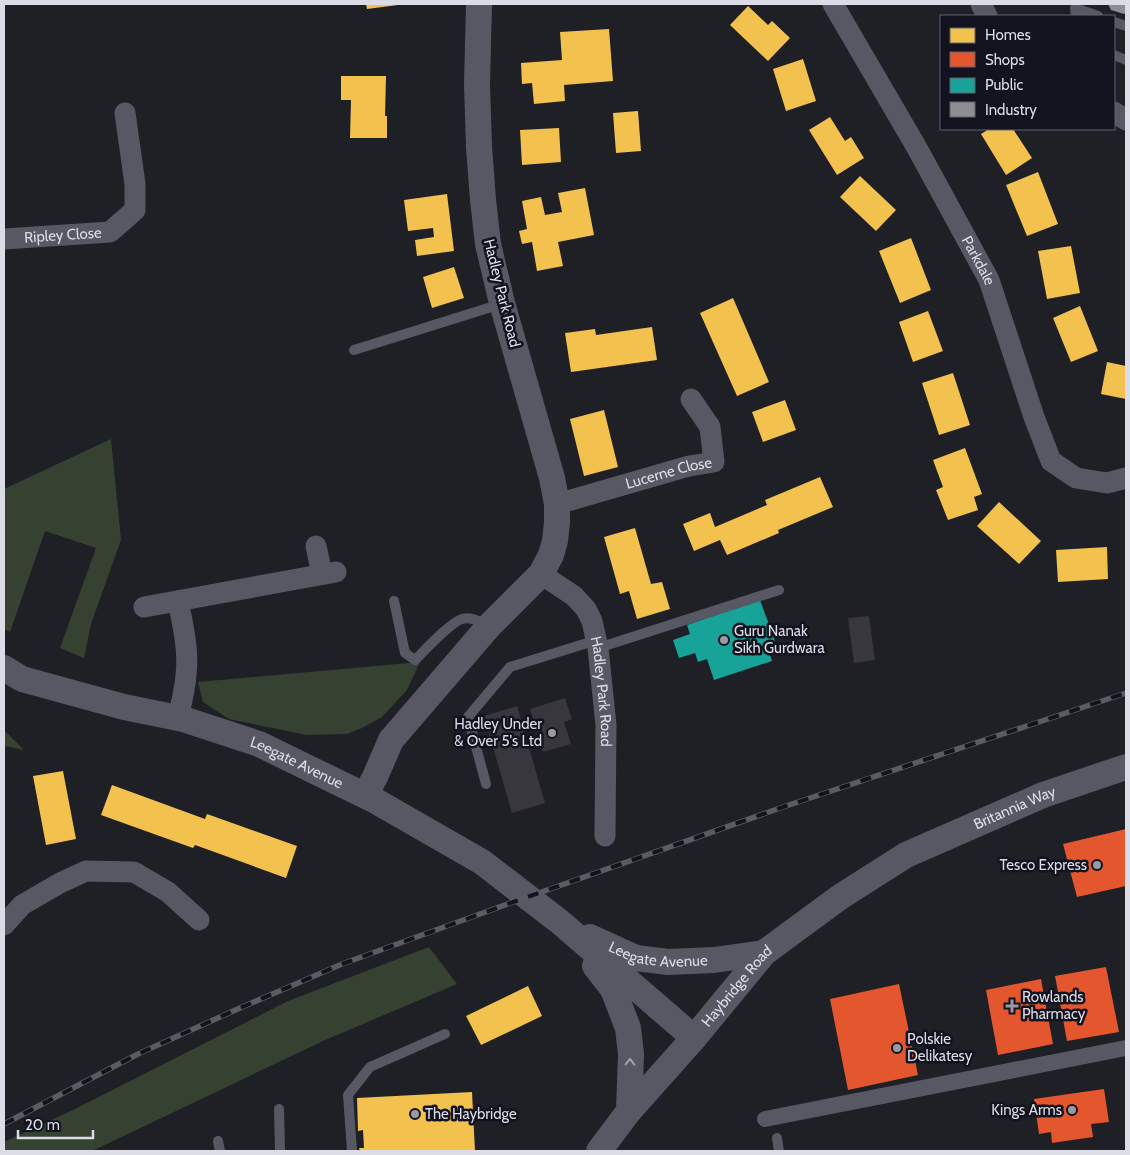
<svg xmlns="http://www.w3.org/2000/svg" width="1130" height="1155" font-family="Cabin,sans-serif">
<style>
.green{fill:#354232}
.homes{fill:#f2c14e}
.shops{fill:#e4572e}
.public{fill:#17a398}
.industry{fill:#8d8d92}
.building{fill:#37373d}
.lines{fill:none;stroke-linecap:round;stroke-linejoin:round}
.service{stroke:#575863;stroke-width:10}
.pedestrian{stroke:#575863;stroke-width:16}
.minor{stroke:#575863;stroke-width:21}
.tertiary{stroke:#575863;stroke-width:26}
.rail-casing{stroke:#5b5b64;stroke-width:5.5}
.rail{stroke:#13131f;stroke-width:4;stroke-dasharray:11;stroke-linecap:butt}
.oneway{stroke:#a0a1aa}
.poi-dot{fill:#999aa2;stroke:#13131f;stroke-width:2}
.labels{text-anchor:middle;stroke-width:5;stroke-linejoin:round;paint-order:stroke}
.street-label{font-size:15px;fill:#dbdce5;stroke:#13131f}
.poi-label{font-size:15px;fill:#dbdce5;stroke:#13131f;text-anchor:start}
</style>
<rect width="100%" height="100%" fill="#1f1f26"/>
<!-- green -->
<path class="green" d="M111 439 121 540 91 624 84 658 60 648 96 548 45 531 10 632 4 629V489Z
M420 662 407 690 382 717 362 728 347 734 307 735 229 719 203 702 198 682Z
M4 730 24 750 4 746Z
M429 947 457 984 323 1041 92 1151H4V1142L71 1111 288 1001Z"/>
<!-- homes -->
<path class="homes" d="M366 4H397L398 5 367 9Z
M748 6 768 25 772 21 790 38 768 61 730 25Z
M609 29 613 81 564 85 565 101 534 104 532 83 522 84 521 63 562 60 560 32Z
M803 59 816 101 786 111 773 69Z
M341 76H386L385 116H387V138H350L351 100H341Z
M638 111 641 151 616 153 613 113Z
M830 117 845 141 851 137 864 158 837 175 809 130Z
M559 128 561 162 522 165 520 130Z
M989 129H1013L1032 158 1006 175 981 134Z
M1038 172 1058 224 1027 236 1006 185Z
M860 176 896 210 876 231 840 197Z
M585 188 594 235 558 242 563 266 537 271 532 242 522 244 519 231 527 229 522 201 541 197 545 215 562 212 558 193Z
M447 194 454 251 417 256 415 240 434 237 433 228 408 231 404 200Z
M911 238 931 290 900 303 879 251Z
M1071 246 1080 293 1047 299 1038 251Z
M454 267 464 298 432 308 423 277Z
M733 298 769 382 737 396 700 313Z
M1080 306 1098 351 1071 362 1053 318Z
M928 311 943 351 913 362 899 322Z
M652 327 657 360 571 372 565 333 595 329 596 335Z
M1107 362 1126 366V399L1101 394Z
M953 373 970 425 939 435 922 383Z
M785 400 796 430 763 442 752 412Z
M604 410 618 467 584 476 570 419Z
M965 448 982 494 974 497 978 510 948 520 936 490 943 487 933 460Z
M820 477 833 507 778 530 779 533 727 555 720 540 694 551 683 524 710 513 715 527 767 505 765 500Z
M999 502 1041 541 1019 564 977 526Z
M635 528 651 584 662 582 670 609 637 619 629 591 620 594 604 537Z
M1107 547 1108 579 1058 582 1056 550Z
M63 771 76 839 46 845 33 776Z
M112 785 205 819 207 814 297 846 286 878 195 845 193 848 101 815Z
M528 986 542 1016 481 1045 466 1016Z
M472 1092 475 1151H360L359 1148H364L363 1130 358 1131 357 1098Z"/>
<!-- shops -->
<path class="shops" d="M1126 829V886L1077 897 1063 844Z
M1106 967 1119 1032 1067 1041 1055 976Z
M1041 979 1053 1044 998 1055 986 990Z
M899 984 918 1075 848 1090 830 999Z
M1104 1089 1109 1122 1091 1124 1093 1137 1052 1143 1051 1132 1039 1134 1034 1099Z"/>
<!-- public -->
<path class="public" d="M760 600 775 641 766 643 772 661 714 680 707 659 698 662 695 653 679 658 673 640 690 634 687 625Z"/>
<!-- industry -->
<path class="industry" d="M1108 4H1126V13L1124 14 1111 10Z"/>
<!-- building -->
<path class="building" d="M869 616 875 660 854 663 848 618Z
M565 698 572 719 564 722 571 744 543 752 530 709Z
M517 706 545 803 512 813 484 716Z"/>
<g class="lines">
<!-- service -->
<path class="service" d="M1076 16 1075 8 1098 16
M1114 22 1126 26
M1114 55 1126 60
M354 350 501 304
M394 601 405 653 415 660C425 650 451 622 462 619 471 616 480 622 488 626
M598 648 779 590
M486 784 468 717 510 667 597 640
M279 1109 280 1151
M777 1138 779 1151
M218 1141 220 1151
M352 1151 348 1095 370 1067 445 1034"/>
<!-- pedestrian -->
<path class="pedestrian" d="M765 1119 1126 1048"/>
<!-- minor -->
<g class="minor">
<path id="s1" d="M833 4 917 148 989 280 1034 417 1051 461 1076 478 1107 483 1126 478"/>
<path d="M981 4 987 16"/>
<path d="M1114 112 1126 120"/>
<path id="s2" d="M4 239 110 232 135 210V184L125 113"/>
<path id="s3" d="M557 504 689 466 714 462 710 427 691 399"/>
<path d="M316 546 322 574"/>
<path id="s4" d="M541 574 574 596 586 609 592 621 598 648 606 725 605 836"/>
<path d="M144 607 336 572"/>
<path d="M178 718C181 704 185 690 186 675 189 651 183 625 178 601"/>
<path d="M4 925 22 905 60 883 86 871 134 872 168 892 199 920"/>
</g>
<!-- tertiary -->
<g class="tertiary">
<path id="s5" d="M4 668 22 679 124 707 183 719 259 744 374 800 482 862 560 922 694 1038"/>
<path d="M365 795 375 777 391 740 489 626 541 574 551 555 555 541 557 522V504L552 478 502 303 488 244 483 200 479 147 477 84 479 4"/>
<path id="s6" d="M590 937 636 958 668 962 714 960 764 953"/>
<path d="M595 966 613 989 628 1028 631 1054 629 1111"/>
<path id="s7" d="M599 1151 629 1111 694 1038 764 953 840 897 906 855 1043 795 1126 767"/>
</g>
<defs>
<path id="rail" d="M4 1124 138 1054 240 1008 342 964 516 901 786 806 1126 693"/>
</defs>
<!-- rail casing -->
<use href="#rail" class="rail-casing"/>
<!-- rail -->
<use href="#rail" class="rail"/>
</g>
<!-- one-way arrows -->
<defs><path id="oneway-chevron" d="M-2-3.5L2.5 0L-2 3.5" fill="none" stroke-width="1.6" stroke-linecap="round" stroke-linejoin="round" transform="scale(1.25)"/></defs>
<use class="oneway" href="#oneway-chevron" transform="translate(630 1062) rotate(-89)"/>
<!-- markers -->
<g class="poi-dot">
<circle cx="724" cy="640" r="5"/>
<circle cx="552" cy="733" r="5"/>
<circle cx="1097" cy="865" r="5"/>
<path d="M1009.5 998.5h5v5h5v5h-5v5h-5v-5h-5v-5h5z"/>
<circle cx="897" cy="1048" r="5"/>
<circle cx="1072" cy="1110" r="5"/>
<circle cx="415" cy="1114" r="5"/>
</g>
<g class="labels">
<!-- street labels -->
<g class="street-label">
<text dy="5" stroke="none"><textPath href="#s2" startOffset="59">Ripley Close</textPath></text>
<text dy="5" stroke="none"><textPath href="#s1" startOffset="295">Parkdale</textPath></text>
<text transform="translate(502 293) rotate(76)" y="5">Hadley Park Road</text>
<text dy="5" stroke="none"><textPath href="#s3" startOffset="116">Lucerne Close</textPath></text>
<text dy="5" stroke="none"><textPath href="#s4" startOffset="142">Hadley Park Road</textPath></text>
<text dy="5" stroke="none"><textPath href="#s5" startOffset="309">Leegate Avenue</textPath></text>
<text dy="5" stroke="none"><textPath href="#s7" startOffset="549">Britannia Way</textPath></text>
<text dy="5" stroke="none"><textPath href="#s6" startOffset="72">Leegate Avenue</textPath></text>
<text dy="5" stroke="none"><textPath href="#s7" startOffset="215">Haybridge Road</textPath></text>
</g>
<!-- poi labels -->
<g class="poi-label">
<text x="734" y="636">Guru Nanak<tspan x="734" dy="17">Sikh Gurdwara</tspan></text>
<text x="542" y="729" text-anchor="end">Hadley Under<tspan x="542" dy="17">&amp; Over 5's Ltd</tspan></text>
<text x="1087" y="870" text-anchor="end">Tesco Express</text>
<text x="1022" y="1002">Rowlands<tspan x="1022" dy="17">Pharmacy</tspan></text>
<text x="907" y="1044">Polskie<tspan x="907" dy="17">Delikatesy</tspan></text>
<text x="1062" y="1115" text-anchor="end">Kings Arms</text>
<text x="425" y="1119">The Haybridge</text>
</g>
</g>
<!-- border -->
<rect width="1130" height="1155" fill="none" stroke="#dbdce5" stroke-width="10"/>
<!-- legend -->
<rect x="940" y="15" width="175" height="115" fill="#13131f" stroke="#63636e"/>
<rect x="950" y="28" width="25" height="15" fill="#f2c14e" stroke="#63636e"/>
<text x="985" y="40" font-size="15" fill="#dbdce5">Homes</text>
<rect x="950" y="52" width="25" height="15" fill="#e4572e" stroke="#63636e"/>
<text x="985" y="65" font-size="15" fill="#dbdce5">Shops</text>
<rect x="950" y="78" width="25" height="15" fill="#17a398" stroke="#63636e"/>
<text x="985" y="90" font-size="15" fill="#dbdce5">Public</text>
<rect x="950" y="102" width="25" height="15" fill="#8d8d92" stroke="#63636e"/>
<text x="985" y="115" font-size="15" fill="#dbdce5">Industry</text>
<!-- scale -->
<path d="M18 1130v8h75v-8" fill="none" stroke="#dbdce5" stroke-width="2.5"/>
<text x="25" y="1130" font-size="15" fill="#dbdce5" stroke="#13131f" stroke-width="4" paint-order="stroke">20 m</text>
</svg>
